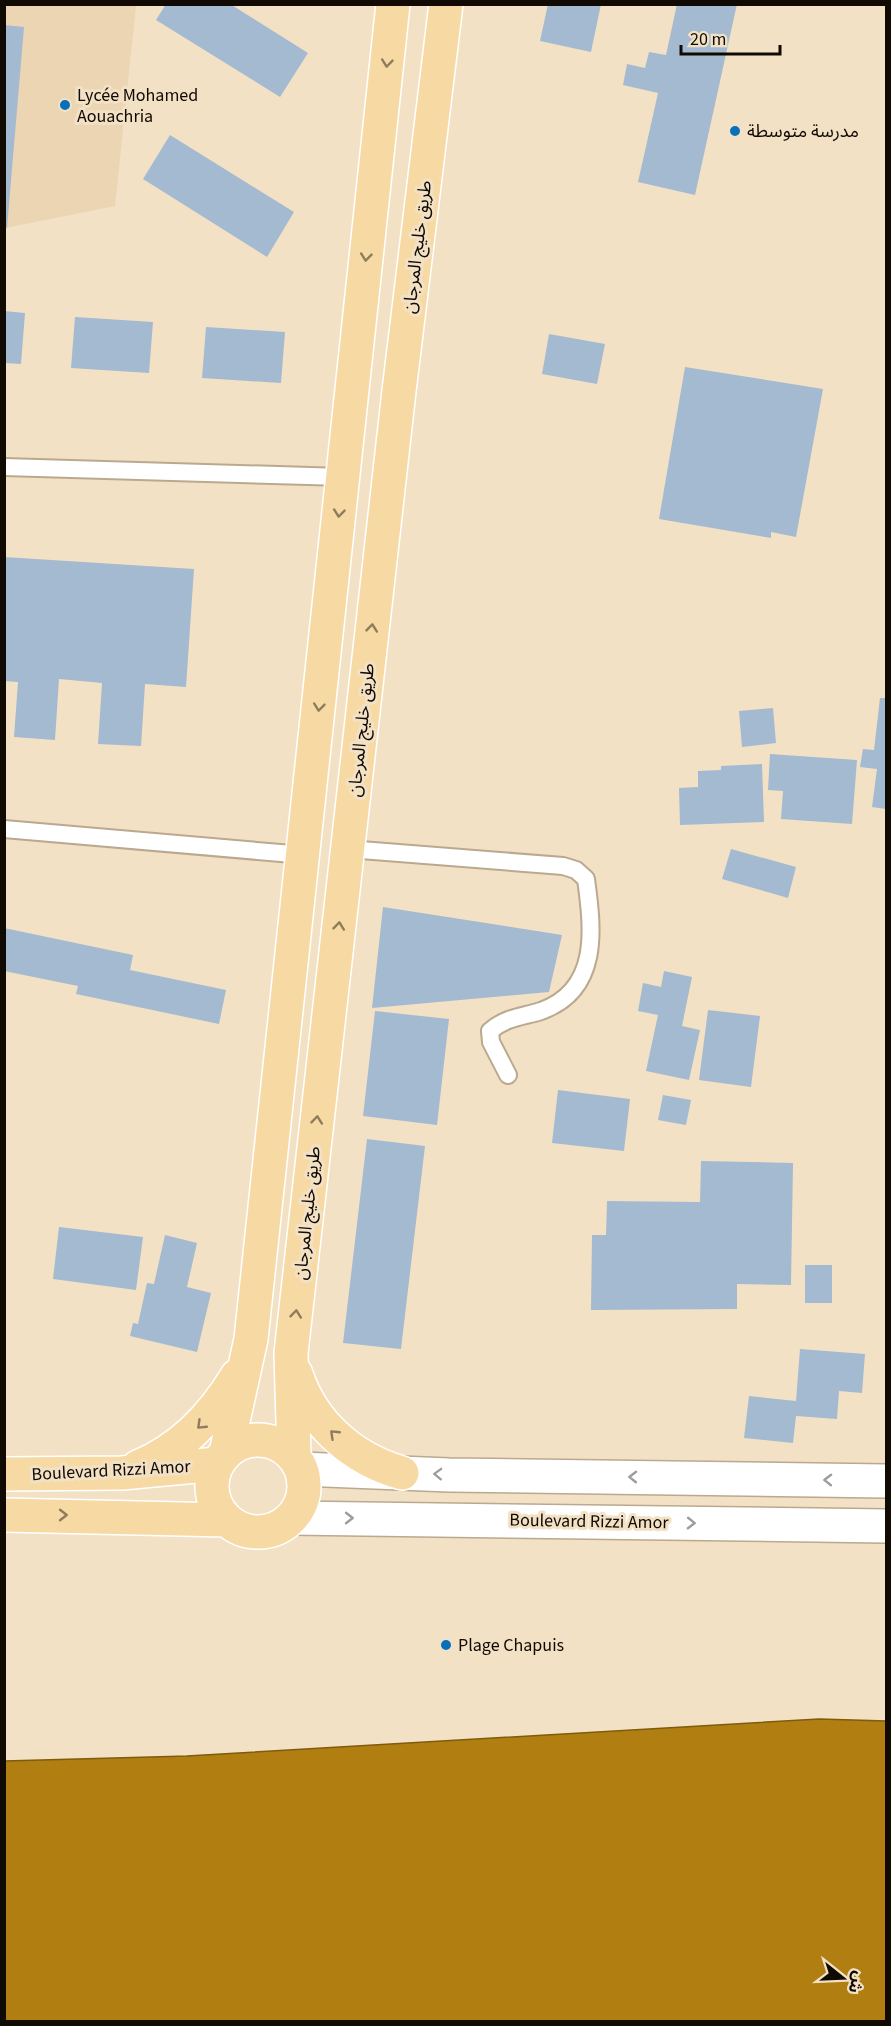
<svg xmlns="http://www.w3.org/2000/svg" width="891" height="2026" font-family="'Source Sans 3','Noto Sans Arabic',sans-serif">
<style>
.built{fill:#ebd5b3}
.water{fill:#b07e11;stroke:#805b0d;stroke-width:1.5}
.building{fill:#a3bad1}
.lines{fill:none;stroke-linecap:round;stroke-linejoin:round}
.lane-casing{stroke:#baa98e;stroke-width:20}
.secondary-casing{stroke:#baa98e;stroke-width:36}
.primary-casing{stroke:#fff;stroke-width:36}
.lane{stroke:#fff;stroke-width:16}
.secondary{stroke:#fff;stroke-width:33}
.primary{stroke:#f7d9a4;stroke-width:33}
.oneway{stroke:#8f7c5c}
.oneway2{stroke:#9f9d9a}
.poi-dot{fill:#0870bb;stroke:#f3e1c5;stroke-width:2}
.labels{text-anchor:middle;stroke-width:6;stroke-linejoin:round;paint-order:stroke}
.poi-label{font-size:18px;fill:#100a03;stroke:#f3e1c5;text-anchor:start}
.street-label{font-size:18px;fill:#100a03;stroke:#f3e1c5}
</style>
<rect width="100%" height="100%" fill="#f3e1c5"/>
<!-- built -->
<path class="built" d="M4 5H136L115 206 5 228Z"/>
<!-- water -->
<path class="water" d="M819 1719 886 1721V2021H5V1761L187 1756Z"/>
<!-- building -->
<path class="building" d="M166 4H230L308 53 280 97 156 20Z
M548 4H601L591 52 540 41Z
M677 4H737L695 195 638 182 658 93 623 85 627 64 645 68 649 52 666 55Z
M4 25 24 27 7 228H4Z
M170 135 294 212 267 257 143 179Z
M4 311 25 313 21 364 4 363Z
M75 317 153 322 149 373 71 368Z
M206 327 285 332 281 383 202 378Z
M549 334 605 344 597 384 542 374Z
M685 367 823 389 796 537 771 532V538L659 519Z
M4 557 194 569 186 687 145 684 141 746 98 744 102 683 59 679 55 740 14 737 18 682 4 681Z
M880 698H886V809L872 807 877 769 860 767 863 749 874 750Z
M773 708 776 743 742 747 739 711Z
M770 754 857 760 852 824 781 819 783 791 768 790Z
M762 764 764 822 680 825 679 788 698 787V771L721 770V766Z
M731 849 796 867 788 898 722 879Z
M383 907 562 935 549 992 372 1008Z
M4 928 133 955 130 970 226 990 219 1024 76 994 78 986 4 971Z
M664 971 692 977 682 1026 700 1030 689 1080 646 1071 658 1015 638 1011 643 983 661 987Z
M708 1010 760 1016 751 1087 699 1080Z
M375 1011 449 1019 437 1125 363 1116Z
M558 1090 630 1099 624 1151 552 1143Z
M663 1095 691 1100 686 1125 658 1120Z
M367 1139 425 1146 401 1349 343 1343Z
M701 1161 793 1163 791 1285 737 1284V1309L591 1310 592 1235H606L607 1201 700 1202Z
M59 1227 143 1237 136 1290 53 1279Z
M165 1235 197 1243 187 1287 211 1293 197 1352 130 1336 133 1323 138 1324 147 1283 154 1284Z
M805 1265H832V1303H805Z
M800 1349 865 1354 862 1393 839 1391 837 1419 796 1416 793 1443 744 1438 749 1396 796 1401Z"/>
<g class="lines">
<defs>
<path id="lane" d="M4 467 343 477
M4 829 304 855
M348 849 563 866 576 870 586 879C593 930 600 990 541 1011 522 1017 506 1017 490 1031L491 1042 508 1075"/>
<path id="secondary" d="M301 1469 449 1475 886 1481
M291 1518 886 1526"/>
<path id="primary" d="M296 1374C312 1424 353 1459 402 1473
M212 1486a46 46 0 1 1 92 0a46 46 0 1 1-92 0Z
M226 1453 251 1339 393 4
M294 1456 291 1353 399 391 446 4
M138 1467C182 1449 213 1416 237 1376
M4 1474 122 1473 217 1464
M4 1515 227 1520"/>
</defs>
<!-- lane casing -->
<use href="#lane" class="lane-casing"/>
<!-- secondary casing -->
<use href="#secondary" class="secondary-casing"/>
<!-- primary casing -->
<use href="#primary" class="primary-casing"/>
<!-- lane -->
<use href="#lane" class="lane"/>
<!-- secondary -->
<use href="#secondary" class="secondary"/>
<!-- primary -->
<use href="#primary" class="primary"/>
</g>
<!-- one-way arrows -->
<defs><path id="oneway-chevron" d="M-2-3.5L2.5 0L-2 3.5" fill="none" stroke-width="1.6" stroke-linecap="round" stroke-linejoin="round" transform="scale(1.5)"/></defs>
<g class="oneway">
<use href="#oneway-chevron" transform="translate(387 63) rotate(96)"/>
<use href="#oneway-chevron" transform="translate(366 257) rotate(96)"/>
<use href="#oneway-chevron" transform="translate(339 513) rotate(96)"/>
<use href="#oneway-chevron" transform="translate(372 628) rotate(-84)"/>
<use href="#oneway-chevron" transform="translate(319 707) rotate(96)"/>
<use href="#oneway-chevron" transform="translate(339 926) rotate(-84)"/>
<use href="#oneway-chevron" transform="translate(317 1120) rotate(-84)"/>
<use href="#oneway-chevron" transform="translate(296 1314) rotate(-84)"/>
<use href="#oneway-chevron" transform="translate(201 1425) rotate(136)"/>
<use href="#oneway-chevron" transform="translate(334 1434) rotate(-136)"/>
<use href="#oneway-chevron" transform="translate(63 1515)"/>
</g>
<g class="oneway2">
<use href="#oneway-chevron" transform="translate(438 1474) rotate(-178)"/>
<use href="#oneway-chevron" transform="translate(633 1477) rotate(-179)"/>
<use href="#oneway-chevron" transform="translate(828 1480) rotate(-179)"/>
<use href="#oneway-chevron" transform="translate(349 1518)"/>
<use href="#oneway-chevron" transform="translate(691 1523) rotate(1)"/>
</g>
<!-- markers -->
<g class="poi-dot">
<circle cx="65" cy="105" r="6"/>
<circle cx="735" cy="131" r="6"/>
<circle cx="446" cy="1645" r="6"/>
</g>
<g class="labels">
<!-- poi labels -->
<g class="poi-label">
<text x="77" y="101">Lycée Mohamed<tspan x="77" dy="21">Aouachria</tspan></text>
<text x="747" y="137">مدرسة متوسطة</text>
<text x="458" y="1651">Plage Chapuis</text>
</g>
<!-- street labels -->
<g class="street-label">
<text transform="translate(417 247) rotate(-83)" y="6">طريق خليج المرجان</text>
<text transform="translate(361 730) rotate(-84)" y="6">طريق خليج المرجان</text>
<text transform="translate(307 1213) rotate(-84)" y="6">طريق خليج المرجان</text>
<text transform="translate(111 1470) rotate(-3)" y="6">Boulevard Rizzi Amor</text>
<text transform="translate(589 1521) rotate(1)" y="6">Boulevard Rizzi Amor</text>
</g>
</g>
<!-- border -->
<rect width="891" height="2026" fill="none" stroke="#100a03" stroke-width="12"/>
<!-- north arrow -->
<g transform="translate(843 1978) rotate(108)" stroke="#f3e1c5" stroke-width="4.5" paint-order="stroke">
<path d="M0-4.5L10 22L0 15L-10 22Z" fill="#100a03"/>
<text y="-9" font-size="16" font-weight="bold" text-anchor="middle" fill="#100a03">ش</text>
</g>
<!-- scale -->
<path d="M681 45v9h99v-9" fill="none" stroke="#100a03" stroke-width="3"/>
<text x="690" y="45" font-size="18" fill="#100a03" stroke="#f3e1c5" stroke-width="4.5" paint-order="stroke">20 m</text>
</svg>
